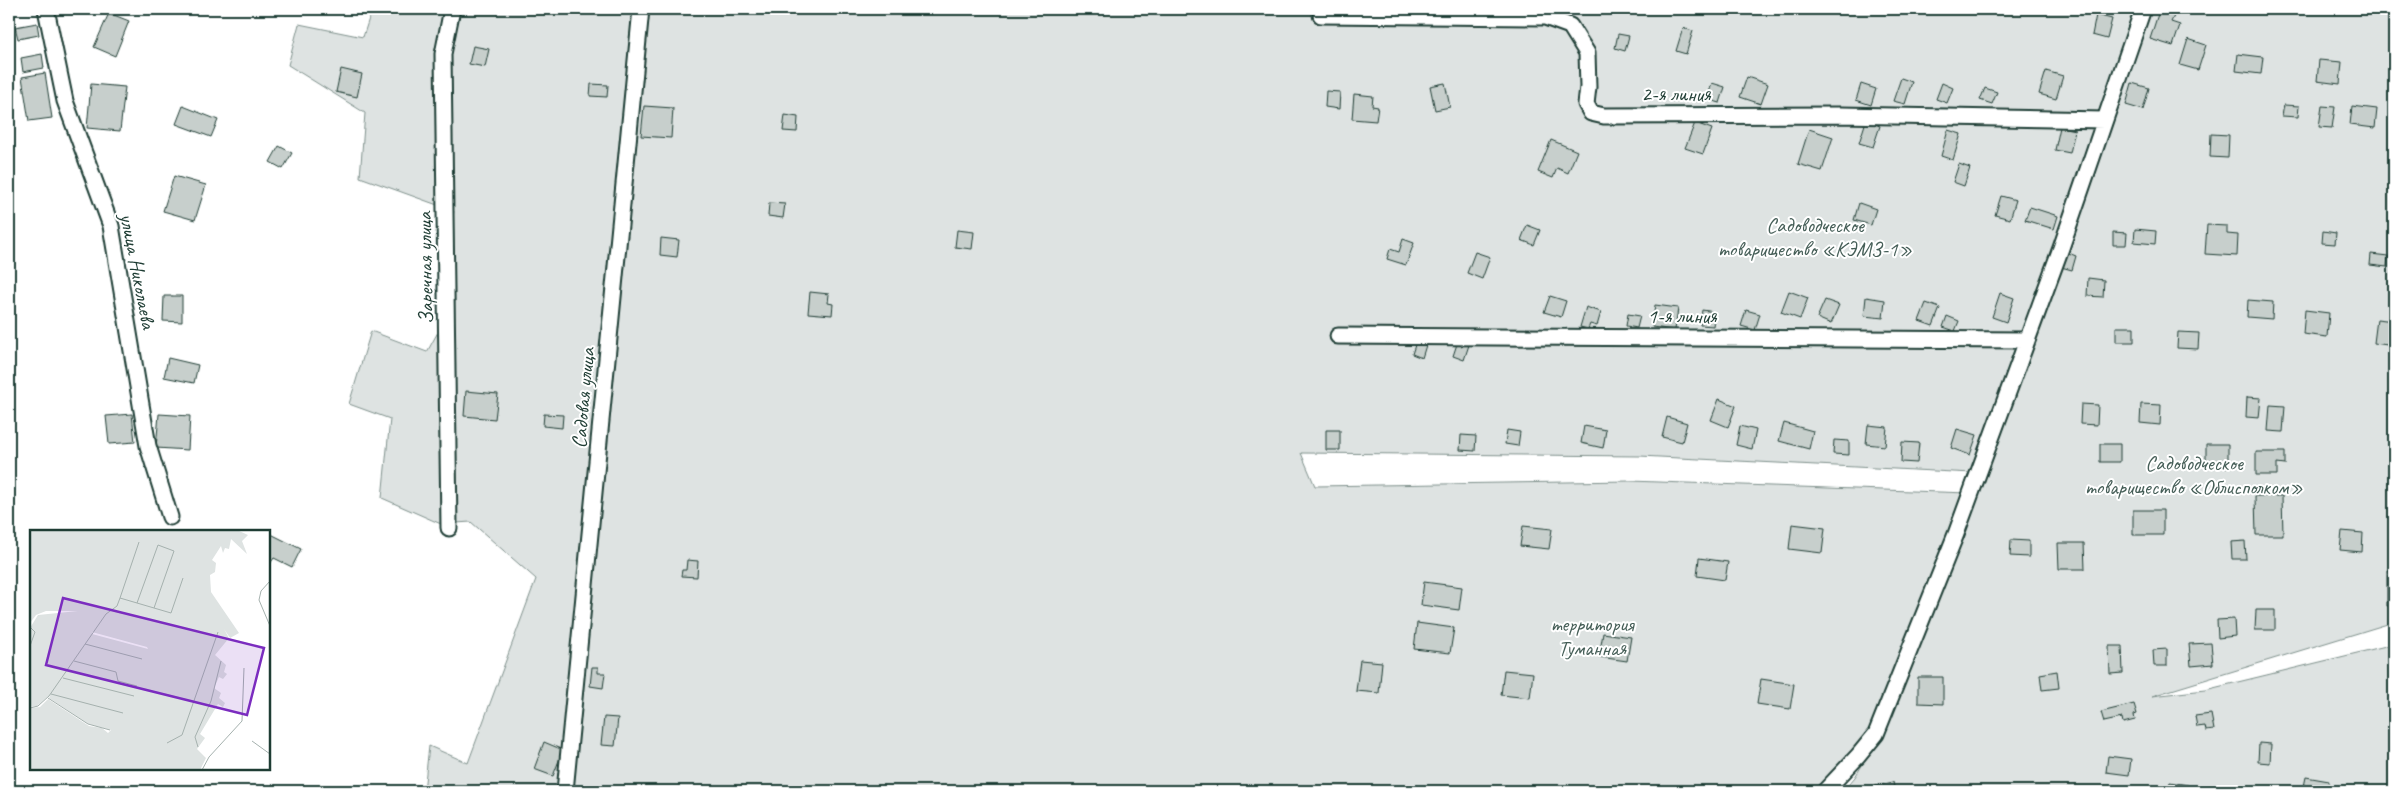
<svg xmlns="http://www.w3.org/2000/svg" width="2403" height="800" font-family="Caveat,sans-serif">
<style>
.green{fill:#dee3e2;stroke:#7e908b}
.building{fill:#c7cfcc;stroke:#1f3d34}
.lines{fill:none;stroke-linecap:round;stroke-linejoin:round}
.minor-casing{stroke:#1f3d34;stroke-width:19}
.minor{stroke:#fff;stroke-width:15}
.labels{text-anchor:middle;stroke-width:4;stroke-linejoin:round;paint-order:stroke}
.street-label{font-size:21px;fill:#1f3d34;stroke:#fff}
.park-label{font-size:21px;fill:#455e57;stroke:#fff}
.inset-road{fill:none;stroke:#a5b1ae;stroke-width:1}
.view{fill:#7b2cbf;fill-opacity:0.15;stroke:#7b2cbf;stroke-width:2.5}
.inset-edge{fill:none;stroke:#1f3d34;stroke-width:2.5}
</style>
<rect width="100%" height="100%" fill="#fff"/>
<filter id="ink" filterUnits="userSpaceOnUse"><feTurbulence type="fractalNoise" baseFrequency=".02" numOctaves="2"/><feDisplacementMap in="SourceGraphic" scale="10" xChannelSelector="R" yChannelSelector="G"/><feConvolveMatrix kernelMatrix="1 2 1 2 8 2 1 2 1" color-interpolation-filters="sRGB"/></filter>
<g filter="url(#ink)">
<!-- green -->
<path class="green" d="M372 9H2138L1973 473 1640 456 1301 453 1315 486 1630 481 1968 493 1877 723 1818 791H424L429 746 468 763 536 579 471 522 441 524 382 498 390 419 349 404 371 331 427 352 455 301 443 283 454 211 360 177 365 113 288 65 299 24 363 37Z
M2148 9H2394V622L2152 696 2205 690 2394 644V791H1843L1855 777 1888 722Z"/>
<!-- building -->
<path class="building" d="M2159 11 2174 16 2171 22 2180 25 2173 46 2150 39Z
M109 13 129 21 115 56 94 47Z
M2096 15 2112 19 2107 39 2092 35Z
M37 23 39 35 18 39 15 27Z
M1683 28 1693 31 1686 54 1676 51Z
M1618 34 1629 36 1625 51 1615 48Z
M2188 39 2206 45 2198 70 2180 65Z
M473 46 489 49 485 67 469 64Z
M42 54 44 68 23 72 21 58Z
M2238 54 2263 57 2261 74 2236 71Z
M2319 60 2342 62 2340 84 2317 81Z
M341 69 362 74 357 97 336 92Z
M2046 71 2063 76 2056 99 2039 94Z
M45 73 52 118 29 121 22 77Z
M1747 77 1768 84 1761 104 1740 97Z
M1901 78 1912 82 1905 104 1893 101Z
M1445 83 1450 107 1435 110 1430 86Z
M1712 83 1725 87 1720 103 1707 99Z
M1942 83 1953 88 1947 103 1936 99Z
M2132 83 2149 88 2143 110 2126 105Z
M91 84 125 87 120 131 87 128Z
M591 84 608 85 607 97 590 96Z
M1861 84 1876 89 1871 105 1856 100Z
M1985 88 1997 92 1992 104 1980 100Z
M1326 91 1340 92 1339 109 1325 107Z
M1354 94 1373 96 1372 106 1378 107 1376 121 1352 119Z
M2284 105 2299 106 2298 117 2282 116Z
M183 106 218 120 211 137 176 124Z
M644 106 673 108 671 138 641 136Z
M2322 106 2335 107 2332 128 2319 127Z
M2352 106 2377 109 2375 128 2350 125Z
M785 115 798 117 797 132 783 131Z
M1866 121 1880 126 1873 147 1859 143Z
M1695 123 1712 129 1703 154 1685 148Z
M2060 127 2075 130 2070 153 2055 150Z
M1809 129 1833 137 1822 171 1798 164Z
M1948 130 1961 134 1953 160 1941 156Z
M2211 134 2229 135 2228 158 2210 157Z
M1551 140 1577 151 1568 173 1557 168 1553 178 1538 172Z
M279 146 292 153 283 169 270 162Z
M1959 164 1970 168 1964 186 1953 182Z
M174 176 206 185 195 220 163 211Z
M2001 196 2016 200 2010 219 1995 215Z
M769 203 785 204 783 218 768 216Z
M1859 203 1876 209 1871 225 1854 220Z
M2030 207 2058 216 2054 229 2025 220Z
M1527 225 1540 230 1534 245 1521 240Z
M2207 225 2227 226V234L2238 235 2237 256 2205 254Z
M2135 229 2156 231 2155 244 2134 242Z
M957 230 974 232 972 249 955 247Z
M2323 231 2336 233 2335 244 2322 243Z
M2113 232 2127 233 2126 245H2113Z
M661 238 679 240 677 257 660 255Z
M1403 239 1414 243 1406 265 1387 259 1390 249 1399 252Z
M1475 252 1490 257 1482 279 1467 273Z
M2066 252 2076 256 2072 270 2061 267Z
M2371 254 2388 256 2387 267 2370 265Z
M2088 278 2104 280 2103 297 2087 296Z
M1789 291 1808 298 1800 319 1781 312Z
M810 292 829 294 828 303 833 304 832 315 808 313Z
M2000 293 2014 298 2006 322 1992 317Z
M164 296H182V322L163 321Z
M1550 296 1566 301 1561 317 1544 312Z
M1866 297 1885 300 1883 318 1864 316Z
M1825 300 1839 305 1831 324 1817 318Z
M2248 300 2273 302 2272 319 2247 317Z
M1926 303 1940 308 1933 326 1919 321Z
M1655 305 1678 308 1675 330 1652 327Z
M1586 307 1601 312 1597 326 1590 324 1588 329 1580 327Z
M1702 310 1715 312 1713 326 1700 325Z
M1746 310 1760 314 1755 330 1741 326Z
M2305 310 2329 313 2327 337 2303 334Z
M1628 314 1640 316 1637 328 1626 326Z
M1947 316 1959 321 1955 331 1943 327Z
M2377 319 2394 321V346L2374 343Z
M2116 327H2134V342H2116Z
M2178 332 2199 333 2198 349 2177 348Z
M1458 341 1469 345 1464 360 1453 356Z
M1416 342 1426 345 1422 358 1412 354Z
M168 358 198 365 194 383 164 377Z
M466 391 498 394 495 419 464 416Z
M2247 397 2261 398 2259 418 2246 417Z
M1719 399 1736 406 1728 427 1711 420Z
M2081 404 2098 405 2097 425 2080 424Z
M2141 404 2161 405 2160 425 2140 423Z
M2270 405 2285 406 2283 432 2268 431Z
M132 414 135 442 109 444 106 416Z
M159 414 190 416 188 450 156 448Z
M544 414 563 415 562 428 543 426Z
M1667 417 1687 423 1682 442 1662 437Z
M1784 423 1813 431 1809 449 1779 441Z
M1868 425 1887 427 1885 446 1866 444Z
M1584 426 1606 430 1603 448 1581 443Z
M1740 426 1756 430 1752 449 1736 445Z
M1957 429 1977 435 1970 455 1951 448Z
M1326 430H1340V450H1326Z
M1507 430 1520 432 1518 446 1505 444Z
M1461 435 1476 436 1475 451 1460 450Z
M1834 440 1849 441V455L1833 454Z
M1902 442 1919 443 1917 463 1901 462Z
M2100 444H2120V462H2100Z
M2206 444H2228V467H2206Z
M2256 452H2285V465L2277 464V475H2256Z
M2255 496H2282L2283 535H2256Z
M2133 510H2163V535H2133Z
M1792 524 1825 528 1822 553 1789 549Z
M1523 526 1552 529 1549 549 1520 546Z
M2342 531 2363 533 2362 552 2340 550Z
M269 533 301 549 292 567 274 558 269 565Z
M2011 540 2029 541V557L2010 556Z
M2245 541 2246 559H2232L2231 542Z
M2058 543H2084L2085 569H2059Z
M1699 558 1728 562 1725 580 1697 576Z
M687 560 698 561 697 577 681 576 682 570H686Z
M2387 570H2394V606H2387Z
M1424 582 1462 587 1459 610 1421 605Z
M2256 610H2275V630H2255Z
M2234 619 2235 636 2218 638 2217 620Z
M1417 623 1454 628 1450 653 1414 649Z
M1603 633 1631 637 1627 661 1599 657Z
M2211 643 2213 664 2191 666 2189 644Z
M2109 646H2122L2123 673 2110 674Z
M2167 649V666H2154L2153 650Z
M1360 660 1382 662 1379 693 1356 691Z
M592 667H598V673H605L603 688 590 686Z
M1504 670 1533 673 1530 698 1501 695Z
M2057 671 2059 688 2042 690 2040 674Z
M1918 677H1943V704L1918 703Z
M1761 679 1794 684 1790 709 1757 704Z
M2134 704 2137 714 2134 715 2135 720 2123 723 2122 718 2104 722 2101 712Z
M2211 714 2214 730 2206 731 2205 726 2197 727 2195 716Z
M604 717 618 718 615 746 601 745Z
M544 742 563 750 553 776 534 769Z
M2259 743 2271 744 2270 763 2258 762Z
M2108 756 2131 759 2129 775 2106 772Z
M2306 777 2329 781 2327 791H2303Z
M1893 782 1895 791H1877L1875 786Z
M2170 782 2188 785 2187 791H2168Z
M606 789 622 791H606Z"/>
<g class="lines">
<defs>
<path id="minor" d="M46 9 65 101 111 226 148 446 170 517
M1321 15 1545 17 1570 26 1587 53 1588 87 1586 104 1591 113 1604 116 1841 115 2104 120
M1338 336 2026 340
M449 528 443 54 452 9
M565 791 641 9
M1825 791 1858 756 1876 734 1956 534 2061 248 2143 9"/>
</defs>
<!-- minor casing -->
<use href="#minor" class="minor-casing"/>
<!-- minor -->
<use href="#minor" class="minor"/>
</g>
</g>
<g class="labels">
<!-- street labels -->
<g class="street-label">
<text x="1676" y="101">2-я линия</text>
<text transform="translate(425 268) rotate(-91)" y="7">Заречная улица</text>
<text transform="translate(138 271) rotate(79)" y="7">улица Николаева</text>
<text x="1682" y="323">1-я линия</text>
<text transform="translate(583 398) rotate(-85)" y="7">Садовая улица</text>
</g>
<!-- park labels -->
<g class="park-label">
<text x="1815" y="232">Садоводческое<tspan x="1815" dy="24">товарищество «КЭМЗ-1»</tspan></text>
<text x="2194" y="470">Садоводческое<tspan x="2194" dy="24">товарищество «Облисполком»</tspan></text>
<text x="1592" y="631">территория<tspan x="1592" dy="24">Туманная</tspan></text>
</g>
</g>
<!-- overview -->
<g transform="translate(30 530)">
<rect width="240" height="240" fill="#fff"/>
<path d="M0 0H207L218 5 212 11 217 24 201 9 199 19 195 18 193 23 191 16 182 30 186 33 185 42 180 45 181 62 209 103 200 108 194 99 199 108 185 125 196 135 194 142 197 144 193 149 189 147 184 158 191 163 189 168 195 173 193 177 188 174 170 204 175 208 167 219 176 228 170 240H0V178L10 177 18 169 59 196 72 198 78 203 81 200 58 194 19 168 20 165 7 176 0 177V98L8 85 48 81H16L6 85 0 93ZM62 102 117 117 118 119 62 104Z" fill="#dee3e2" fill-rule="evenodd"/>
<path class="inset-road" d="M240 51 231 61 229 70 240 96M90 68 109 12M107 73 128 15 144 21 124 78M0 97 5 102 0 116M55 114 112 129M44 131 86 142 88 151 107 156M33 148 104 166M21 164 93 183M18 168 58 194 80 200M0 178 8 176 19 166 76 84 87 76 90 68 141 83 153 48M222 211 240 224M137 213 152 205 188 102M168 217 165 207 181 171 191 131M172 240 179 227 212 191 214 138"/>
<path class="view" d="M33 68 234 118 217 185 16 135Z"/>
<rect width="240" height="240" class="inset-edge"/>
</g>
<!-- margin -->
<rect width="2403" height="800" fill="none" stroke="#fff" stroke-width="30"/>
<rect x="15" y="15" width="2373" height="770" fill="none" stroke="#1f3d34" stroke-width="2" filter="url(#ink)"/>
</svg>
